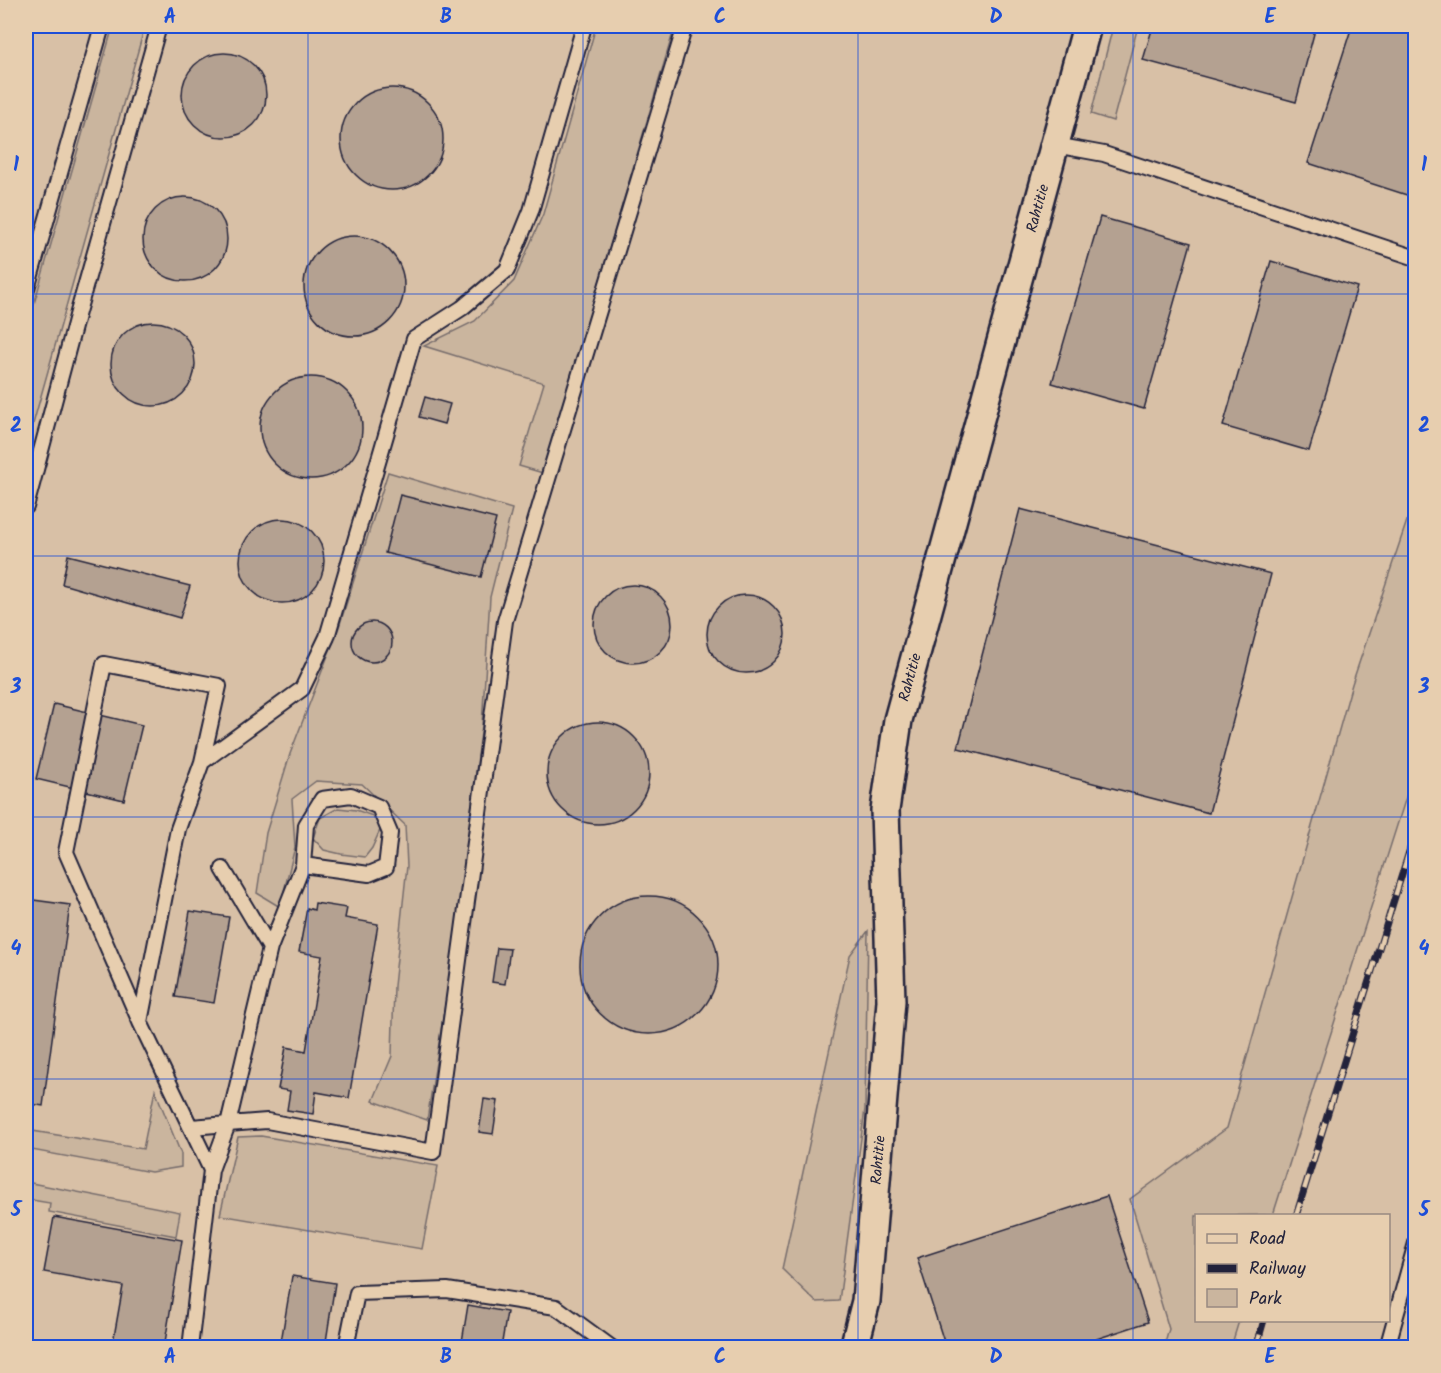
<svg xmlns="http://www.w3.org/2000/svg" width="1441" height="1373" font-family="Kalam,sans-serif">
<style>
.built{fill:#d8c0a6;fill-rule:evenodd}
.green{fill:#cab59e;stroke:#766c6c;stroke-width:1.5}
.building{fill:#b4a191;stroke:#22223b;stroke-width:1.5}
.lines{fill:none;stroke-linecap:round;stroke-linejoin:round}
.service-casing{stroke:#22223b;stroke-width:18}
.minor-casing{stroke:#22223b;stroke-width:32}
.service{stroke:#e7ceaf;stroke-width:14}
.minor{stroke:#e7ceaf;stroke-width:27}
.rail-casing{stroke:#22223b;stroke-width:7}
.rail{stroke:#e7ceaf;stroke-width:4.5;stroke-dasharray:14;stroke-linecap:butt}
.grid{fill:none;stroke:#1d4ed8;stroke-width:1.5;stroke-opacity:0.55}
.labels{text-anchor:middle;stroke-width:4.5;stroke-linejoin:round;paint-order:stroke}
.street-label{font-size:15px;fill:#22223b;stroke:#e7ceaf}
.neatline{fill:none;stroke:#1d4ed8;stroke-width:2}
.grid-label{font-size:20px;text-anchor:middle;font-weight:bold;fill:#1d4ed8}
</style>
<rect width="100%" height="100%" fill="#e7ceaf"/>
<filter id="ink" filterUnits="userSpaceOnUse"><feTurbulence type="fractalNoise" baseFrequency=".0167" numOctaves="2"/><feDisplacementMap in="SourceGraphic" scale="12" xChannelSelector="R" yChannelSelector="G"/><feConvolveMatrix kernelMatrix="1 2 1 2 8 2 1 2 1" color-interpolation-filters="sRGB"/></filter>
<g filter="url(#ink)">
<!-- built -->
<path class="built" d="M26 26H1415V1347H26ZM1196 1216H1388V1320H1196Z"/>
<!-- green -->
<path class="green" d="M113 26H145L26 449V332Z
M596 26H675L543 473 519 466 544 383 424 346 475 321 514 281 543 214Z
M1113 26H1138L1113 121 1091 114Z
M388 472 512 509 490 597 482 725 451 966 427 1120 373 1101 392 1056 394 986 407 866 405 825 362 784 316 781 292 799 295 847 280 907 257 893 266 833 290 754 339 627Z
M1415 497V769L1273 1215 1196 1216V1320L1239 1321 1231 1347H1164L1169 1329 1130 1199 1227 1128 1352 684Z
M338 808 356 810 373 816 381 828 372 848 365 857 341 854 324 850 313 838 320 818Z
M868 931 865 1109 839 1301 816 1302 782 1269 850 955Z
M155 1090 181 1154V1167L151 1172 26 1149V1130L143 1149Z
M261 1136 438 1166 422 1249 220 1215 238 1137Z
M26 1182 180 1212 176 1236 49 1212 50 1203 26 1199Z"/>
<!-- building -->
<path class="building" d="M1153 26H1316L1296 102 1143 60Z
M1352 26H1416V198L1308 163Z
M182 95a42 42 0 1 1 84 0a42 42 0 1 1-84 0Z
M341 139a51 51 0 1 1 102 0a51 51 0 1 1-102 0Z
M143 239a42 42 0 1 1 84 0a42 42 0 1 1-84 0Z
M1100 217 1191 243 1144 409 1052 383Z
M304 286a50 50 0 1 1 100 0a50 50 0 1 1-100 0Z
M1271 261 1357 287 1309 451 1223 426Z
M111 364a42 42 0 1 1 84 0a42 42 0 1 1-84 0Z
M260 428a51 51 0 1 1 102 0a51 51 0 1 1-102 0Z
M425 397 450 404 444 424 419 417Z
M400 495 496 519 481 577 385 553Z
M1020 509 1271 574 1209 813 958 748Z
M240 561a42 42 0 1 1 84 0a42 42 0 1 1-84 0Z
M68 555 190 586 180 618 62 584Z
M594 624a39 39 0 1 1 78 0a39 39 0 1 1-78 0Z
M707 634a39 39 0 1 1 78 0a39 39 0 1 1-78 0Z
M352 642a20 20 0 1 1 40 0a20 20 0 1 1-40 0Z
M54 704 142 725 124 800 36 779Z
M547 773a51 51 0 1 1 102 0a51 51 0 1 1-102 0Z
M580 965a69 69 0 1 1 138 0a69 69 0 1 1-138 0Z
M26 899 70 905 43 1106 26 1103Z
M315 903 347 908 345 918 378 924 349 1098 316 1092 313 1114 287 1110 290 1091 278 1089 286 1047 306 1051 322 956 299 952 307 908 314 910Z
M190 911 229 917 214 1003 175 997Z
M497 948 510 949 505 984 492 982Z
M484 1099 498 1101 493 1134 479 1132Z
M1107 1196 1148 1322 1069 1348H946L917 1258Z
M54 1217 182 1240 164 1348H112L123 1286 44 1272Z
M292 1276 335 1283 325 1348H280Z
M468 1305 507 1312 501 1348H461Z"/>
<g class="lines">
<defs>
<path id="service" d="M1055 145 1104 154 1416 258
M26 292 102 26
M26 507 78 312 159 26
M223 869 270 948
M140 1022 66 852 104 664 219 686 202 762
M191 1127 267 1121 433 1152 505 621 685 26
M211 1170 228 1124 270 948 303 865 306 825 322 799 351 795 379 807 390 833 386 867 369 874 303 865
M190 1348 211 1170 140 1022 178 829 202 762 302 689 327 637 414 339 462 308 507 270 531 211 584 26
M346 1348 357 1293 447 1290 556 1307 612 1348
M1387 1348 1416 1243"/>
<g id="minor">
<path id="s1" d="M854 1348 866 1301 891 1001 885 810 898 720 1087 26"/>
</g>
</defs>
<!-- service casing -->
<use href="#service" class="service-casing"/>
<!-- minor casing -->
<use href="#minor" class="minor-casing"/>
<!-- service -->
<use href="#service" class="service"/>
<!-- minor -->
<use href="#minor" class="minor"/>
<defs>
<path id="rail" d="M1296 1216 1416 829
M1256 1348 1264 1320"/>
</defs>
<!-- rail casing -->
<use href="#rail" class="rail-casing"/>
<!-- rail -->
<use href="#rail" class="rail"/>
</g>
</g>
<!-- grid -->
<path class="grid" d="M308 26V1348M583 26V1348M858 26V1348M1133 26V1348M26 294H1416M26 556H1416M26 817H1416M26 1079H1416"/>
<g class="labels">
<!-- street labels -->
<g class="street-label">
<text dy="5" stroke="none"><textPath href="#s1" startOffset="1162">Rahtitie</textPath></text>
<text dy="5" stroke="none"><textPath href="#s1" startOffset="676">Rahtitie</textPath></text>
<text dy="5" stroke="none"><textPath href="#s1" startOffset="190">Rahtitie</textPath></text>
</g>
</g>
<!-- margin -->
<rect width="1441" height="1373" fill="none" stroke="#e7ceaf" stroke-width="66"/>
<!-- legend -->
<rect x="1195" y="1214" width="195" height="108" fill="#e7ceaf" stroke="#988981" stroke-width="1.5"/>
<rect x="1207" y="1234" width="30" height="9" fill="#e7ceaf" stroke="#988981" stroke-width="1.5"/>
<text x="1249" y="1244" font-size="18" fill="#22223b">Road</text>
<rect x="1207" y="1264" width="30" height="9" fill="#22223b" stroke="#988981" stroke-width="1.5"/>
<text x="1249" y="1274" font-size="18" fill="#22223b">Railway</text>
<rect x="1207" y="1289" width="30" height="18" fill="#cab59e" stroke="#988981" stroke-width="1.5"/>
<text x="1249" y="1304" font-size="18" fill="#22223b">Park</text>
<rect x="33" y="33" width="1375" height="1307" class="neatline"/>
<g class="grid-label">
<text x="170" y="23">A</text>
<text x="446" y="23">B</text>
<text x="720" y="23">C</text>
<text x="996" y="23">D</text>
<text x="1270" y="23">E</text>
<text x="16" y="171">1</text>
<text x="1424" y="171">1</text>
<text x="16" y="432">2</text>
<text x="1424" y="432">2</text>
<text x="16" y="693">3</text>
<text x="1424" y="693">3</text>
<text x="16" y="955">4</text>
<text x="1424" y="955">4</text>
<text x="16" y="1216">5</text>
<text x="1424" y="1216">5</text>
<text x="170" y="1363">A</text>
<text x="446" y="1363">B</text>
<text x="720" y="1363">C</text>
<text x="996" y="1363">D</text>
<text x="1270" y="1363">E</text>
</g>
</svg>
